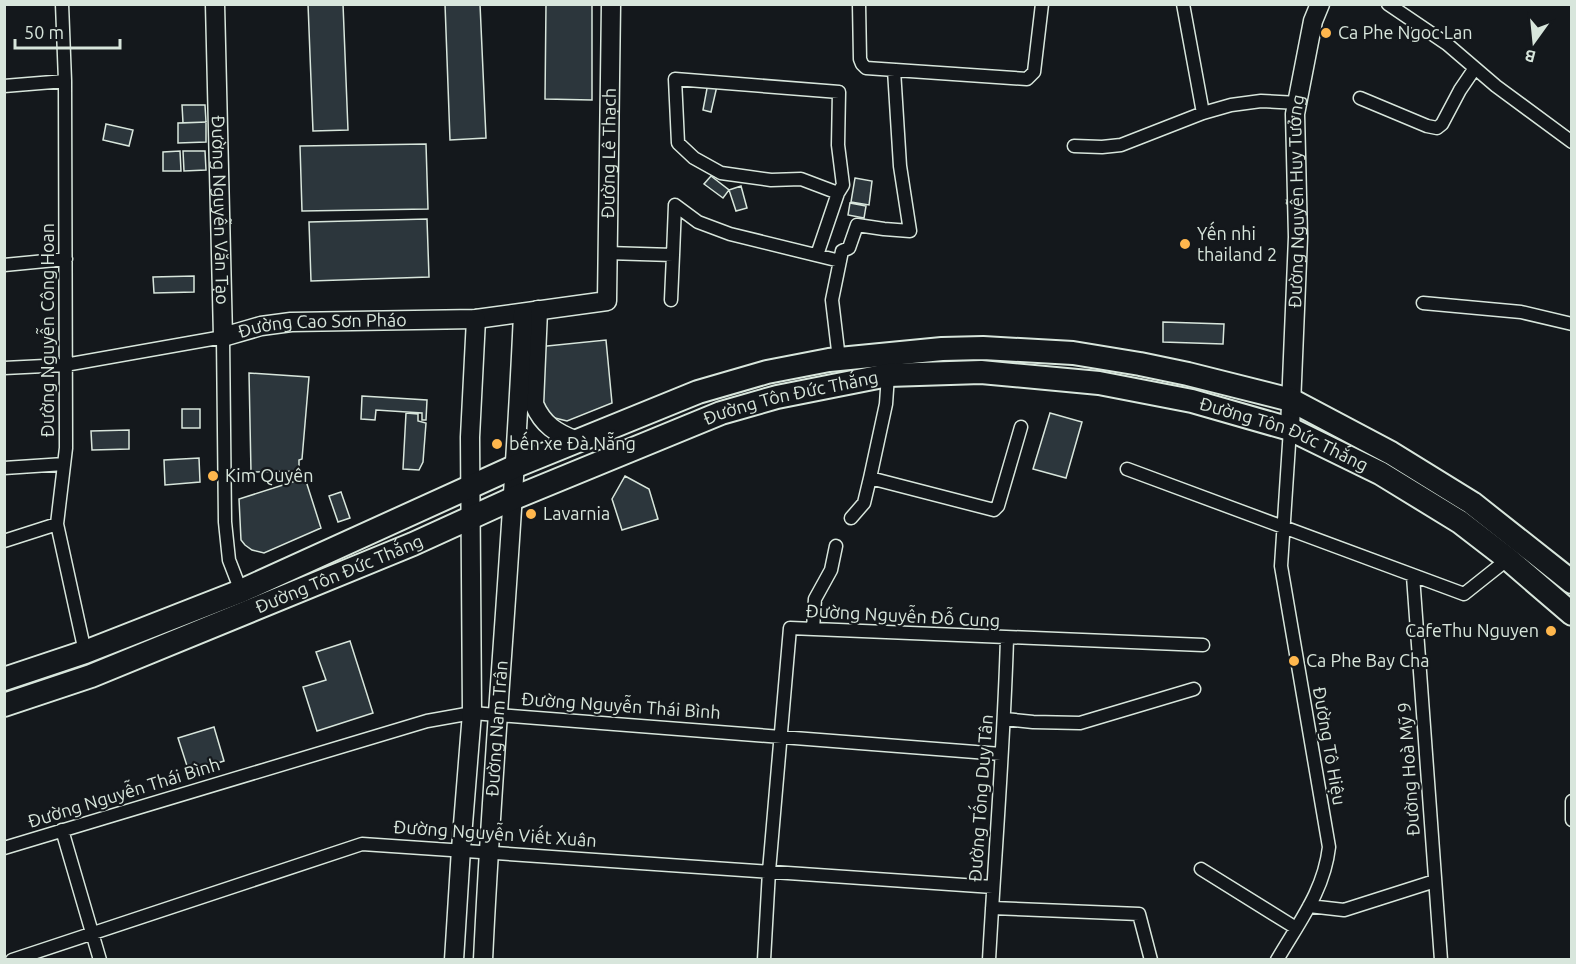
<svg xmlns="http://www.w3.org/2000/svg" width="1576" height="964" font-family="Ubuntu,sans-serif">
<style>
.building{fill:#2c363c;stroke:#d8e6dc;stroke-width:1.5}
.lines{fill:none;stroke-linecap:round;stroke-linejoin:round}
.street-casing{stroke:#d8e6dc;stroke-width:15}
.secondary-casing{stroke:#d8e6dc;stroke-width:21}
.highway-casing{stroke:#d8e6dc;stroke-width:26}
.street{stroke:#14181c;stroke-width:12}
.secondary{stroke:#14181c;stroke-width:18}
.highway{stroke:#14181c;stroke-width:22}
.poi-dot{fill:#ffb74d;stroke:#14181c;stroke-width:2}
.labels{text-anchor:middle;stroke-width:4.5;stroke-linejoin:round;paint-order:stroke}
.poi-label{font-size:18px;fill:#d8e6dc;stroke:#14181c;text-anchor:start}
.street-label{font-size:18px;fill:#d8e6dc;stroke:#14181c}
</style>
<rect width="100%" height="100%" fill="#14181c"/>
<!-- building -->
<path class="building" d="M308 4H343L348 130 313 131Z
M445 4H480L486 138 450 140Z
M546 4H592V100L545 99Z
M708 83 717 86 711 112 703 110Z
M182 105H205L206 122 183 123Z
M206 122V142L178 143V123Z
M106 124 133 130 129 146 103 140Z
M426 144 428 209 302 211 300 146Z
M180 151 181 171H163V152Z
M183 151H205L206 170 184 171Z
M711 176 729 190 723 198 704 184Z
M855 178 872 181 869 205 851 202Z
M741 186 747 208 736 211 729 190Z
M850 203 866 206 864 218 848 215Z
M427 219 429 277 311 281 309 222Z
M194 276V292L154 293 153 277Z
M1163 322 1224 324 1223 344 1163 342Z
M606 340 612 403 567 421 551 417 537 399 541 348 547 346Z
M249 373 309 377 302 459 299 460V471L251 472Z
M362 396 427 400 426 420H422V413L376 410 375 420 361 419Z
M182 409H200V428H182Z
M406 413 418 414V421L426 423 423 462 419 470 403 469Z
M1050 413 1082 422 1066 478 1033 469Z
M129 430V449L92 450 91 431Z
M199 458 200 482 165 485 164 460Z
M625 476 649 489 658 519 622 530 612 499Z
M305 478 321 528 264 553 252 550 245 545 241 540 239 499Z
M341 492 350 518 338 522 329 496Z
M350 641 373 713 317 731 303 687 326 680 316 652Z
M214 727 224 761 189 772 178 738Z"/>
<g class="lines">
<defs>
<path id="street" d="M62 4 65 81 66 448 57 524 85 652
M859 4 860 59 862 64 866 68 1027 79 1034 72 1042 4
M1183 4 1203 113
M1388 4 1447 44 1496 86 1572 142
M4 86 65 81
M1360 98 1427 126 1437 128 1442 124 1460 90 1475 68
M1074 146 1102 147 1121 145 1203 113 1231 105 1261 101 1298 103
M675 205 698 222 730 234 840 261
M607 253 673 255 675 205
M817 255 838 193 801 179 771 180 721 173 694 158 678 143 675 79 839 92 838 145 843 185 838 193
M4 265 66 259
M671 300 673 255
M1423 303 1521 312 1572 324
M839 359 832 300 842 251 849 248 857 225 884 229 910 231 900 166 894 70
M4 368 65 365 223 337 225 522 229 560 241 591
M4 468 64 464
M1127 469 1464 594 1508 559
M870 478 886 404 888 375
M851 518 864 503 870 478 994 510 998 506 1021 427
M4 541 57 524
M1413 576 1441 960
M813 629 815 599 831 570 836 546
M1005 719 1033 722 1080 723 1194 689
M1572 801V820
M62 830 100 960
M4 848 427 721 472 713 1001 754
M1201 869 1296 928
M1309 906 1344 910 1435 881
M992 908 1139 914 1151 960
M12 960 362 844 993 887
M764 960 769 871 790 628 1203 645
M989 960C995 852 1004 745 1007 638
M1277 960C1299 922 1324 891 1329 847L1281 566 1290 429"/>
<g id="secondary">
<path id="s1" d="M215 4 223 337 261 326 291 322 476 319 607 301 611 4"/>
<path d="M538 310 534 404C543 425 556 433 577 441"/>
<path id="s2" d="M1290 429 1298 237 1295 114 1313 21 1320 4"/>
<path d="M454 960 461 849 472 713 470 437 476 319"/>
<path id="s3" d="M483 960C493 744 514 529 523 313"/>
</g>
<g id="highway">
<path d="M4 679 85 652 241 591 516 466 698 392 767 372 829 360 942 349 983 348 1073 353 1140 364 1188 374 1291 400 1391 453 1472 503 1572 582"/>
<path id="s4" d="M4 705 91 676 413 544 514 498 721 413 777 397 888 375 981 372 1099 383 1192 401 1290 429 1380 473 1460 522 1508 559 1572 614"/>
</g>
</defs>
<!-- street casing -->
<use href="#street" class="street-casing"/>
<!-- secondary casing -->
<use href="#secondary" class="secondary-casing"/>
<!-- highway casing -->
<use href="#highway" class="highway-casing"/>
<!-- street -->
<use href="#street" class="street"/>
<!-- secondary -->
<use href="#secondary" class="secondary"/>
<!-- highway -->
<use href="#highway" class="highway"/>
</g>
<!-- markers -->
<g class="poi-dot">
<circle cx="1326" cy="33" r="6"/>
<circle cx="1185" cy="244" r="6"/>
<circle cx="497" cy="444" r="6"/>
<circle cx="213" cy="476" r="6"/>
<circle cx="531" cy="514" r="6"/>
<circle cx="1551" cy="631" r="6"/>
<circle cx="1294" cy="661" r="6"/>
</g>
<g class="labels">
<!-- poi labels -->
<g class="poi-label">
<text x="1338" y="39">Ca Phe Ngoc Lan</text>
<text x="1197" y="240">Yến nhi<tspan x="1197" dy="21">thailand 2</tspan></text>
<text x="509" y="450">bến xe Đà Nẵng</text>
<text x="225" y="482">Kim Quyên</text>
<text x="543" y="520">Lavarnia</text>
<text x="1539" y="637" text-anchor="end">CafeThu Nguyen</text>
<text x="1306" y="667">Ca Phe Bay Cha</text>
</g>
<!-- street labels -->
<g class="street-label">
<text dy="6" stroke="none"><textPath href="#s1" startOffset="868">Đường Lê Thạch</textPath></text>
<text dy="6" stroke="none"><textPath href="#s2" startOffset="228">Đường Nguyễn Huy Tưởng</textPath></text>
<text dy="6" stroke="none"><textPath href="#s1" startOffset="206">Đường Nguyễn Văn Tạo</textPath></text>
<text dy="6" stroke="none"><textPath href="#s1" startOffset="434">Đường Cao Sơn Pháo</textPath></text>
<text transform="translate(48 330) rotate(-90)" y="6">Đường Nguyễn Công Hoan</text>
<text dy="6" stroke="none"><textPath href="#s4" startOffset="846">Đường Tôn Đức Thắng</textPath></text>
<text dy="6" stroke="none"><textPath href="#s4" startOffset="1350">Đường Tôn Đức Thắng</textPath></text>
<text dy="6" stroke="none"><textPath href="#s4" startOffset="360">Đường Tôn Đức Thắng</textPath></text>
<text transform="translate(903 616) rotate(3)" y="6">Đường Nguyễn Đỗ Cung</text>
<text transform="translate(621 706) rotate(4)" y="6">Đường Nguyễn Thái Bình</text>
<text dy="6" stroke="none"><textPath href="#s3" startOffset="232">Đường Nam Trân</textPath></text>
<text transform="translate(1329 746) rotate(80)" y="6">Đường Tô Hiệu</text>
<text transform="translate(1409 769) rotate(-94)" y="6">Đường Hoà Mỹ 9</text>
<text transform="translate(124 793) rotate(-17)" y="6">Đường Nguyễn Thái Bình</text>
<text transform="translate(981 798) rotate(-86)" y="6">Đường Tống Duy Tân</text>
<text transform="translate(495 834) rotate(4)" y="6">Đường Nguyễn Viết Xuân</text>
</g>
</g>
<!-- border -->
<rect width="1576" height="964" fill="none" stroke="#d8e6dc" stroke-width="12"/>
<!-- north arrow -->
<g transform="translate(1534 42) rotate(195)" stroke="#14181c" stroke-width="4.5" paint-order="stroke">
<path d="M0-4.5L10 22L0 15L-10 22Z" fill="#d8e6dc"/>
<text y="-9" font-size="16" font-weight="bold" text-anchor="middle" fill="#d8e6dc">B</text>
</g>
<!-- scale -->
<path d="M15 39v9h105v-9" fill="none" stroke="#d8e6dc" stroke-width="3"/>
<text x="24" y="39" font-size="18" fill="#d8e6dc" stroke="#14181c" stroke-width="4.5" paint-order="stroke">50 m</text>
</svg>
